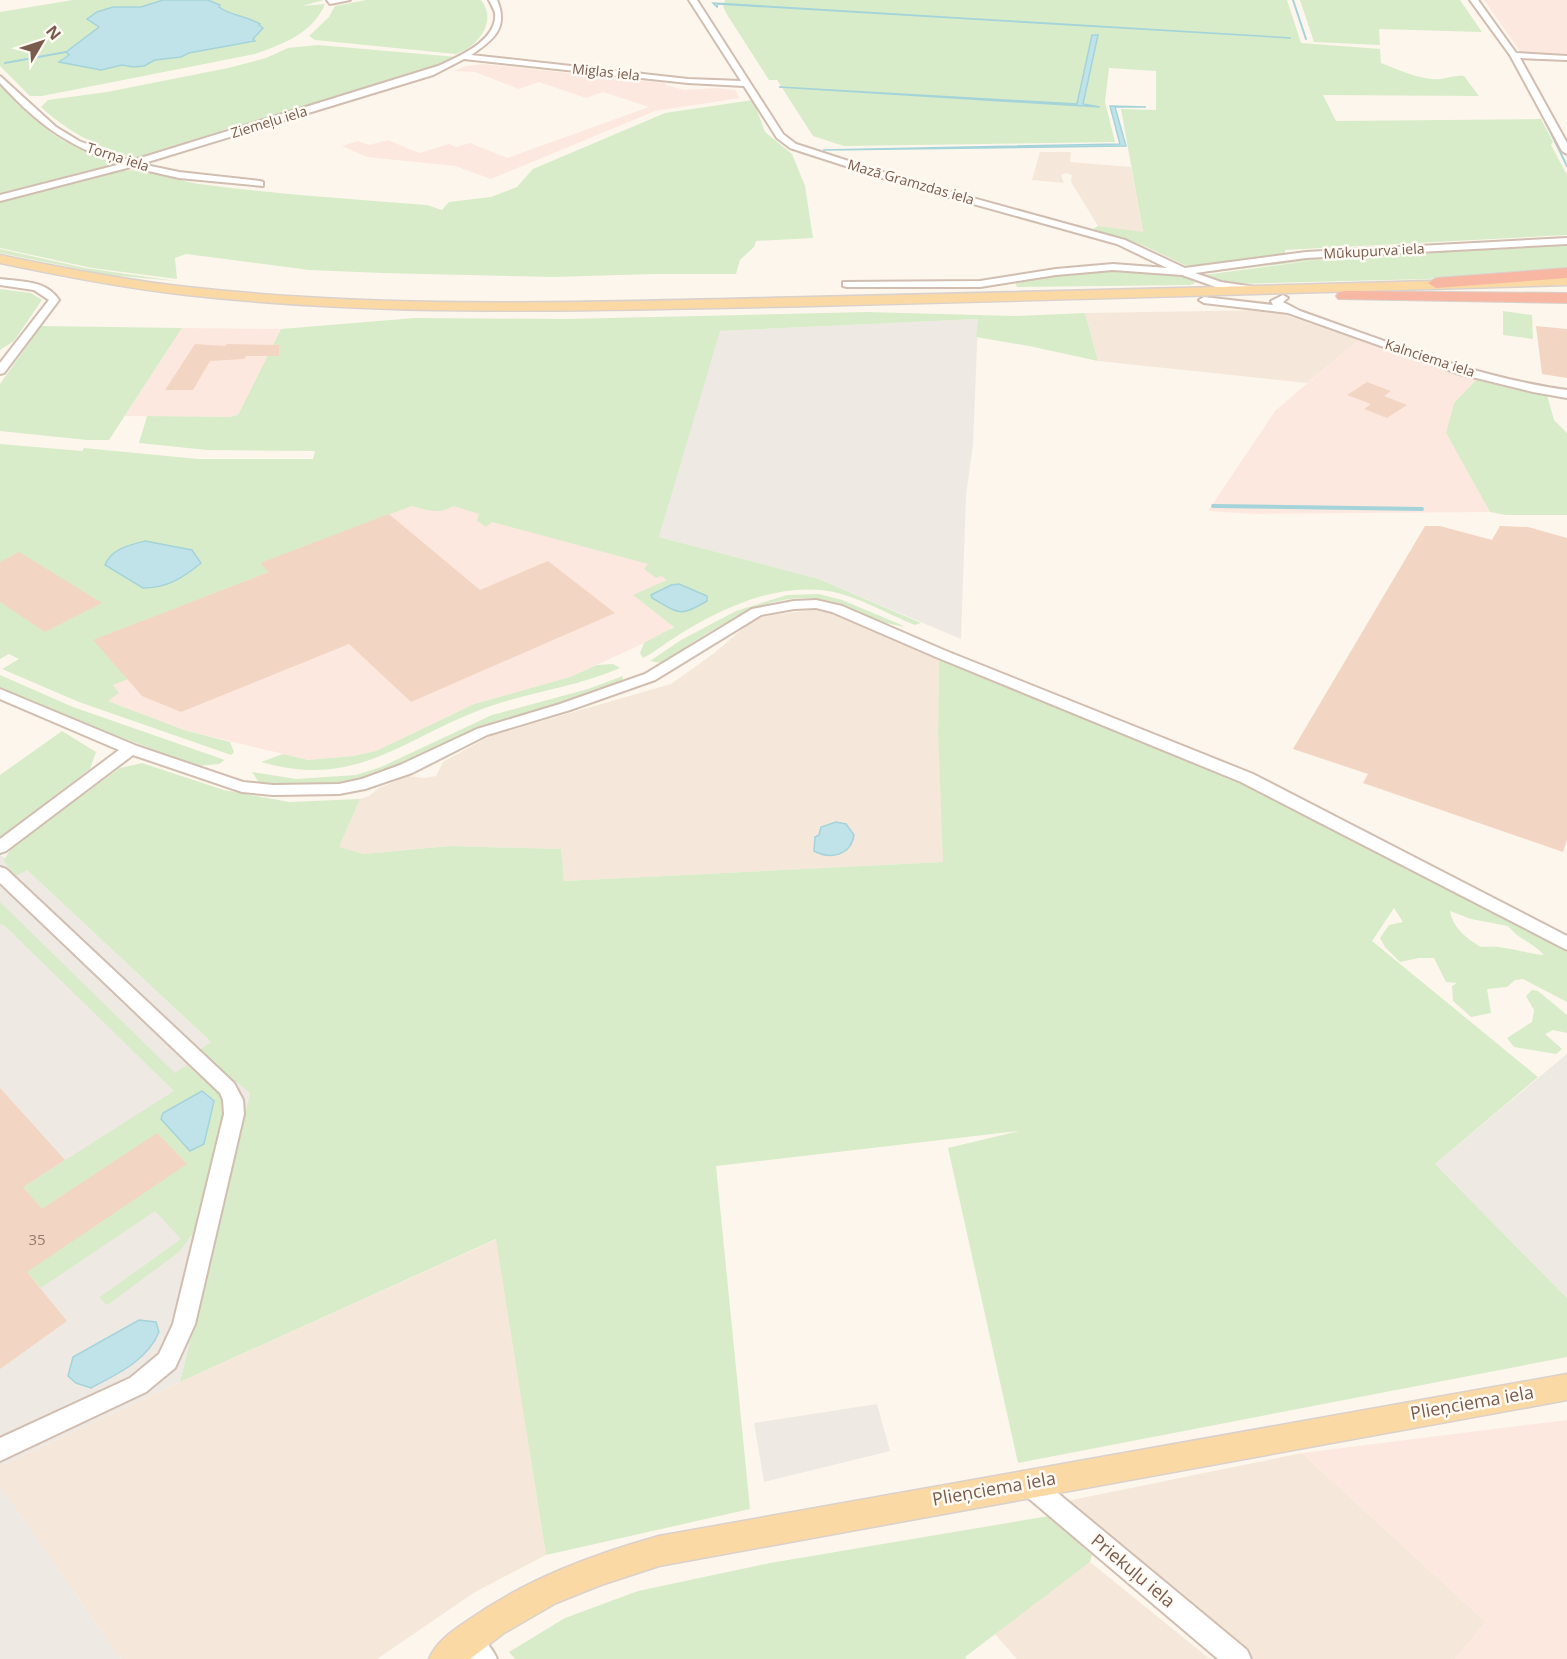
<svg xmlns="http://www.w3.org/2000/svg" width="1567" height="1659" font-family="'Open Sans',sans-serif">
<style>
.residential{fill:#f5e8da}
.commercial{fill:#fde8e0}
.industrial{fill:#efe9e4}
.green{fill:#d8ecc9;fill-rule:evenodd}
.water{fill:#bfe3e8;stroke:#a5d3da;stroke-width:1.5}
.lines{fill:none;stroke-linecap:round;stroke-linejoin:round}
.stream-far1{stroke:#a5d3da;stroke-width:2}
.stream{stroke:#a5d3da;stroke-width:4}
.building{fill:#f3d5c3}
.minor-casing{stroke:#d1beb0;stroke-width:4}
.major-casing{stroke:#dad1cd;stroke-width:3}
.highway-casing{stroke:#dad1cd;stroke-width:2}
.minor{fill:#fff;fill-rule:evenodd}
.major{fill:#fbd9a5;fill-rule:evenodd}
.highway{fill:#f7b7a3;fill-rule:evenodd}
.labels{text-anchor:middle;stroke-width:5;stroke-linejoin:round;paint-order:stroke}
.far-street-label{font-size:14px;fill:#7a5c4d;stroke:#fffaf3}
.near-number-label{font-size:15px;fill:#987a6a}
.near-street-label{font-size:18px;fill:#7a5c4d;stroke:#fffaf3}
</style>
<rect width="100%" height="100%" fill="#fdf6ec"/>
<!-- residential -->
<path class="residential" d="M1040 152H1071L1070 162 1131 167 1143 233 1098 226 1071 182 1072 175 1066 173 1061 175 1064 183 1032 180Z
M1270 310 1359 340 1307 383 1098 361 1085 313Z
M813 610 839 615 939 660 938 734 944 862 563 881 561 849 449 846 365 854 338 848 360 799 369 796 379 788 408 776 424 778 436 776 443 762 490 736 671 684 713 654 753 620 770 615Z
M497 1239 546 1555 475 1592 377 1659H121L0 1486V1466L180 1382Z
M1302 1453 1486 1622 1455 1659H1245L1062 1502Z
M1090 1562 1210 1659H1017L994 1633Z"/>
<!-- commercial -->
<path class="commercial" d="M1484 0H1567V57L1522 54Z
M483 64 665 83 666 85 684 90 716 88 735 90 740 98 655 111 491 179 455 166 367 157 342 146 358 141 369 145 388 140 419 153 449 144 456 147 470 143 507 158 649 107 603 92 586 98 539 82 519 89 475 72 454 71 466 66Z
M182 328 281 329 238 415 229 417 125 416Z
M1358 340 1476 380 1454 403 1446 433 1490 512 1255 514 1208 511 1275 411Z
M424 497 726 584 662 635 570 677 474 704 376 751 353 756 308 760 184 730 107 701 113 697 49 668 59 661 54 658 97 629Z
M1567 1420V1659H1455L1486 1622 1302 1453Z"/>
<!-- industrial -->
<path class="industrial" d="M978 319 973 445 966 495 961 639 819 579 659 537 719 331Z
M0 855 27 870 228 1058 250 1093 180 1382 0 1466Z
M1567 1054V1298L1435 1164Z
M877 1404 890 1451 764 1482 754 1423Z
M0 1486 121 1659H0Z"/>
<!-- green -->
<path class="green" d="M73 0H324L302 6 325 4C313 33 283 44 255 54L42 96H30L0 66V12Z
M366 0H481C498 21 478 47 456 54L315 40 309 36 329 17 335 6Z
M725 0H1287L1301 43 1380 49 1381 63C1400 70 1421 81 1441 79 1449 78 1455 75 1464 76L1479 96 1323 95 1336 121 1541 119 1553 142 1551 145 1567 175V235L1285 250V254L1191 268 1144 246 1093 229 1098 226 1143 232 1121 109 1156 110V71L1109 68 1105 102 1115 142 844 146 813 136 777 80H769L726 13 723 6Z
M1300 0H1460L1482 32 1379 29 1380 45 1314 42Z
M318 45 457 57 442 65 239 129 232 127 221 131 223 134 138 159 125 158 127 156C94 145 67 131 41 107L48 100 107 92 228 68 266 58 288 48Z
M0 83C22 106 43 131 72 145 83 150 109 155 114 165L107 168 0 195Z
M753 100 765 132 792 154 805 186 813 238 756 241 754 247 740 260 736 274H654L553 277 382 273 309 270 186 254 175 258 177 279 92 268 0 248V202L122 171C147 167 174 180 199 184 274 194 351 199 427 205L442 210 449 202 491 197 517 187 533 169 665 113Z
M1567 243 1338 257 1567 246V270L1428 279 1236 284 1218 282 1204 275 1333 258 1205 273 1320 256Z
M0 249 85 268 176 281 109 275 0 253Z
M1103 269C1123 270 1184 268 1195 283L1190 285 1017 287 1014 280Z
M0 289 31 293 42 300 14 341 0 350Z
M1503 311 1532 315 1533 339 1503 335Z
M866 312 1014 316 1085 313 1098 361 1029 346 976 337 978 319 720 331 659 537 819 579 921 623 915 625C885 613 853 593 820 590 770 585 716 611 674 638 664 644 655 652 643 658L640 653 644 643 674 627 633 595 667 580 661 576 656 578 644 569 648 564 492 522 486 527 477 521 479 514 453 506C439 515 427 510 412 506L261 563 269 572 94 640 128 679 113 685 119 693 108 701 184 730 230 742 234 752 231 755 79 702 2 669 19 659 9 654 0 659V444L82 451 84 448 198 459H313L315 451 207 450 139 443 147 416 229 417 238 415 281 329 415 318 566 319Z
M41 326 182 328 109 440H87L0 431V384Z
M1476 380 1547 395 1554 420 1567 433V515H1506L1490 512 1446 433 1454 403Z
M819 594 842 600 904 626C879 625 858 608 834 602 770 584 712 631 661 663L650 661 681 640 736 611 787 595Z
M939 660 1208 768 1252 788 1562 945 1567 950V1002L1523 979 1515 980 1507 987 1487 989 1491 1013 1471 1017 1453 1001 1452 986 1457 983 1446 982 1434 958H1419L1400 962 1385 947 1380 938 1389 925 1403 922 1394 908 1372 941 1538 1077 1435 1164 1567 1298V1357L1018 1463 948 1148 1019 1131 716 1166 750 1509 546 1555 496 1239 180 1382 250 1093 198 1051 211 1042 27 870 14 877 4 860 11 848 120 768 142 763 224 790 289 802 360 799 339 847 364 854 449 846 561 849 564 881 943 862 938 734ZM1450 911 1471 919 1508 926C1518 939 1533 943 1544 955 1522 953 1502 944 1481 947 1466 938 1453 928 1450 911Z
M613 664 620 668C576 687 529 692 485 708 403 738 357 790 261 762L283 754 308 760 353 756 376 751 474 704 570 677 597 665Z
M0 675 73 707 225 760 219 764 198 766 85 724 3 689 0 687Z
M623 676 622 682C580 701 535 709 491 724 450 740 412 765 370 778 335 789 296 786 260 784L252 772 296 779 356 775 381 767 492 715 588 689Z
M62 731 96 752 90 769 0 837V775Z
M0 902 175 1073 187 1065 223 1097 222 1118 194 1232 179 1252 109 1304H105L100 1297 181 1239 155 1211 41 1288 27 1272 42 1209 23 1187 174 1091 5 926 0 924Z
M1532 990 1538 991 1567 1015V1033L1553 1030 1545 1034 1562 1049 1556 1054 1514 1047 1507 1038 1532 1022 1534 1010 1526 996Z
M1049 1516 1092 1555 1090 1562 965 1657 967 1659H515L509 1652 565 1618 638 1591 770 1563Z"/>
<!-- water -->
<path class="water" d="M163 0H208L220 5 219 7C231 16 247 16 260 24L259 25 263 28 253 39 255 41 189 53 181 57 155 60 144 66 133 67 122 65 101 70 59 62 69 55 66 52 99 27 87 19 97 12 113 7H141Z
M713 3 1291 38 718 4 717 7Z
M1092 35H1098L1083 104 1100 107 779 87 1077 104Z
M1110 106 1146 107H1115L1126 146 823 150 1120 144Z
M145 541 192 550 201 563C183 578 167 588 143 588L105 565C111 549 129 545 145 541Z
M679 584 707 596V601C679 618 679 613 652 598L651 595 671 585Z
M836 822 846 824 854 835C851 855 831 860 814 851L815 837 819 835 821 827Z
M202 1091 214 1101 204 1144 190 1151 161 1119 163 1113Z
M139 1320 156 1322 159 1332C147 1361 117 1374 91 1388L76 1383 68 1376 73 1357Z"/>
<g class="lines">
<!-- stream-far1 -->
<path class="stream-far1" d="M1293 0 1306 39
M5 63 66 52
M1545 121 1567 166"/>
<!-- stream -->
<path class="stream" d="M1213 506 1422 509"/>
</g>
<!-- building -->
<path class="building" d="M1536 326 1567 329V378L1542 374Z
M195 344 225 346 227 344 279 345V356H246L244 359 210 361 193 390H165Z
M1367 382 1391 391 1384 396 1407 405 1387 418 1364 409 1371 404 1347 395Z
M389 514 480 590 548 561 615 613 411 702 349 644 181 712 142 696 93 640 269 572 260 563Z
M1425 526H1440L1492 540 1500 526 1528 527 1567 538V840L1563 852 1363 783 1368 774 1293 749Z
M19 552 102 603 45 632 0 602V562Z
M0 1088 65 1160 23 1187 42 1209 157 1133 187 1164 27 1272 67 1321 0 1369Z"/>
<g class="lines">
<defs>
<path id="minor" d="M327 0H350L330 4Z
M489 0H497C509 28 493 40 471 55L688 79 741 81 689 0H697L783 134 796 144 904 179 1125 240 1185 268 1306 252 1567 238V244L1306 258 1195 273 1221 282 1255 287V291L1251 292 1216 287 1182 275 1113 270 1056 275 980 287H847L843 286V282L980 281 1056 269 1113 264 1167 268 1117 244 898 183 790 148 777 138 744 86 688 83 464 59 433 75 141 164 179 172 260 181 263 182V186L179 178 131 167 0 201V195L121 164C66 145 39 125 0 83V76L56 127 79 141 131 161 438 66C457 57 498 41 495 13 494 9 491 4 489 0Z
M1470 0H1478L1516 53 1567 56V60L1520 58 1567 143V154L1562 151 1510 55Z
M0 279C22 282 46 280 59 300L4 373 0 374V363L49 300 34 290 0 285Z
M1283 295 1288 298 1283 302 1300 311C1388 342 1474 377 1567 390V398L1533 392 1460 374 1288 313 1204 303 1199 300 1204 297 1273 305 1271 301Z
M816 600 842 606 946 651 1253 774 1567 936V950L1241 782 936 657 832 612 816 608 794 609 761 615 655 680 570 710 487 735 412 773 365 789 339 794 273 795 242 792 133 755 6 851 0 853V839L119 750 0 699V689L137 746 243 782 273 785 339 784 362 779 400 765 477 729 560 704 645 674 752 609 794 601Z
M0 867 6 869 234 1083 243 1100 244 1114 195 1324 175 1368 146 1392 0 1461V1438L130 1378 159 1354 173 1324 224 1114 223 1100 220 1093 0 883Z
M1028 1472 1036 1475 1247 1650 1251 1659H1218L1020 1491 1016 1483 1020 1475Z
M465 1627C479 1633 491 1645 497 1659H466L456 1649 452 1640 456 1631Z"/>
<path id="major" d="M0 255C62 268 124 280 187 287 393 310 602 302 810 297 1062 292 1315 284 1567 277V285C1315 292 1062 300 810 306 602 310 393 318 187 295 124 288 62 276 0 263Z
M1567 1374V1400L659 1566 601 1585 556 1603 504 1633 470 1659H429C436 1642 452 1631 467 1621 525 1580 591 1555 659 1536Z"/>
<path id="highway" d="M1567 268V278L1436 288 1428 283 1436 278Z
M1344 291 1567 293V303L1338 299 1336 296 1338 293Z"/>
</defs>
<!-- minor casing -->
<use href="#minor" class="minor-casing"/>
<!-- major casing -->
<use href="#major" class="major-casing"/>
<!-- highway casing -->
<use href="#highway" class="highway-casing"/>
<!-- minor -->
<use href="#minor" class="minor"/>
<!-- major -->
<use href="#major" class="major"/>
<!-- highway -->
<use href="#highway" class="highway"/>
</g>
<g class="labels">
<!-- far-street labels -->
<g class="far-street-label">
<text transform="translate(606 72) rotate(6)" y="5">Miglas iela</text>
<text transform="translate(269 122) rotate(-17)" y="5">Ziemeļu iela</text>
<text transform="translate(118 157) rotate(18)" y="5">Torņa iela</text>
<text transform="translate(911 182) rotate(16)" y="5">Mazā Gramzdas iela</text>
<text transform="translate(1374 251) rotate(-3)" y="5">Mūkupurva iela</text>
<text transform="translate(1430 358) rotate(18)" y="5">Kalnciema iela</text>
</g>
<!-- near-number labels -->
<g class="near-number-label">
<text x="37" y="1245">35</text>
</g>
<!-- near-street labels -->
<g class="near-street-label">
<text transform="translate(1472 1403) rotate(-10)" y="6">Plieņciema iela</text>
<text transform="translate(994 1489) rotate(-10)" y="6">Plieņciema iela</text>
<text transform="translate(1133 1571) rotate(40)" y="6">Priekuļu iela</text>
</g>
</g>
<!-- north arrow -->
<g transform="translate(42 42) rotate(51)" stroke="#fffaf3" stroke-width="4.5" paint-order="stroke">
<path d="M0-4.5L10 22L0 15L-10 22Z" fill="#7a5c4d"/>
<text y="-9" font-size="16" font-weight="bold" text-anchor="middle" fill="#7a5c4d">N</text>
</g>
</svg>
